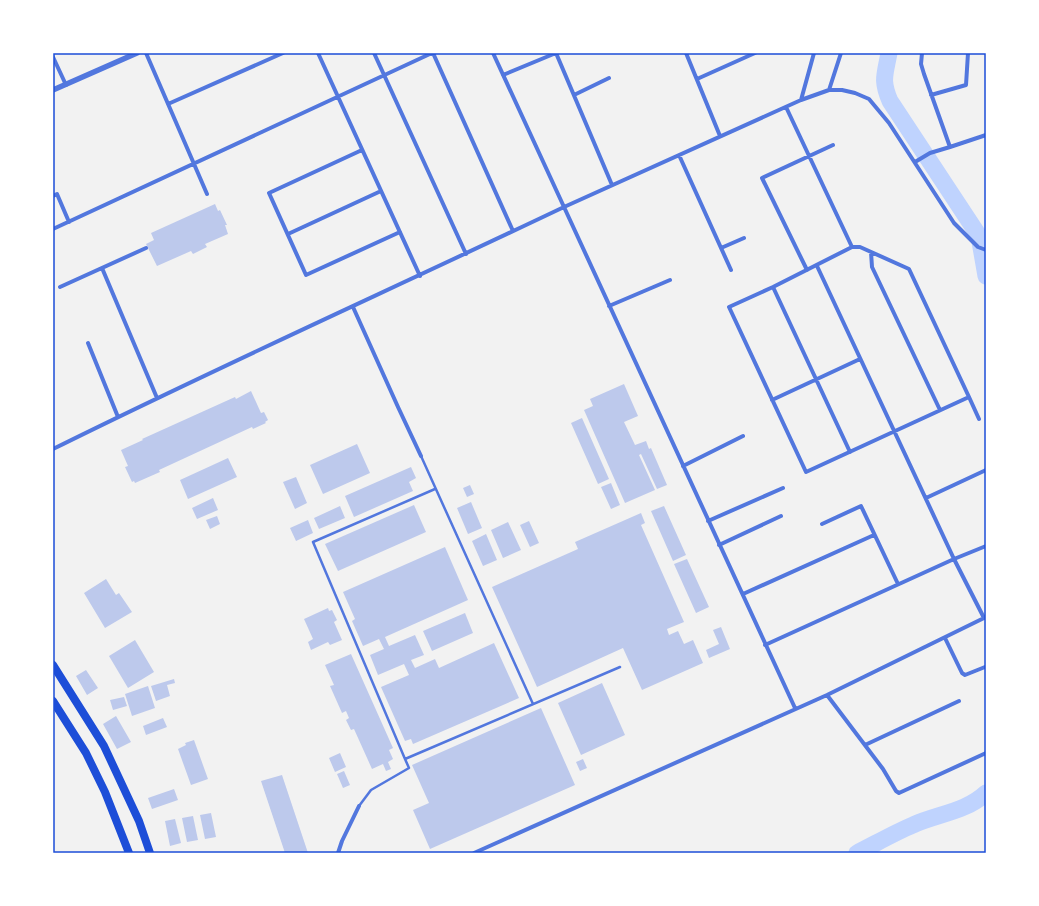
<svg xmlns="http://www.w3.org/2000/svg" width="1039" height="906" font-family="Karla,sans-serif">
<style>
.lines{fill:none;stroke-linecap:round;stroke-linejoin:round}
.river{stroke:#bfd3fe;stroke-width:17}
.building{fill:#bdc9ec}
.service{stroke:#5277de;stroke-width:2.5}
.minor{stroke:#5277de;stroke-width:4}
.tertiary{stroke:#5277de;stroke-width:5.5}
.trunk{stroke:#1d4ed8;stroke-width:8}
.neatline{fill:none;stroke:#1d4ed8;stroke-width:1.5}
</style>
<rect width="100%" height="100%" fill="#f2f2f2"/>
<g class="lines">
<!-- river -->
<path class="river" d="M889 53C885 75 881 80 890 101L979 236 986 276
M857 853C875 844 894 833 913 825 937 814 966 812 986 793"/>
</g>
<!-- building -->
<path class="building" d="M215 204 218 211 220 210 227 225H225L228 234 205 244 207 247 193 254 191 251 157 266 146 244 154 240 151 233Z
M624 384 638 416 624 422 635 445 646 441 649 449 651 448 667 485 657 489 641 454 639 455 655 490 625 503 584 410 593 406 590 399Z
M251 391 261 413 264 412 268 420 265 422 266 423 253 429 252 427 159 470 160 472 135 483 134 481 132 482 125 467 128 466 121 450 143 440 142 439 235 397 236 399Z
M582 418 609 479 598 484 571 423Z
M357 444 370 473 323 494 310 465Z
M228 458 237 477 188 499 180 480Z
M411 467 416 478 409 482 413 491 354 517 345 496Z
M296 477 307 503 295 509 283 482Z
M611 483 620 505 611 509 601 487Z
M470 485 474 494 467 497 463 488Z
M213 498 218 510 197 519 192 508Z
M471 502 482 528 468 534 457 508Z
M414 505 426 532 338 571 325 544Z
M340 506 345 518 319 529 314 518Z
M664 506 686 555 673 561 651 511Z
M641 513 645 523 641 525 684 622 667 629 669 635 678 631 684 644 693 640 703 663 642 690 623 648 537 687 492 587 578 549 575 542Z
M217 516 220 524 210 529 206 520Z
M308 520 313 533 296 541 290 528Z
M529 521 539 543 530 547 520 525Z
M508 522 521 550 503 558 491 530Z
M486 534 497 560 483 566 472 541Z
M445 547 468 600 385 637 389 646 415 635 424 655 411 660 415 668 435 659 439 668 494 643 519 698 413 744 411 739 405 741 381 687 409 675 404 664 378 675 370 655 384 649 379 639 363 646 352 621 355 619 343 592Z
M687 559 709 607 696 613 674 564Z
M106 579 116 595 119 593 132 612 105 628 84 593Z
M328 608 329 611 332 610 337 620 334 622 342 640 330 645 328 642 311 650 308 642 313 639 304 619Z
M465 613 473 633 432 651 423 631Z
M721 627 730 649 709 658 706 650 719 644 713 630Z
M135 640 154 672 128 688 109 656Z
M351 654 393 748 389 750 393 759 388 762 391 769 386 771 383 764 372 769 354 729 351 730 346 720 349 718 346 711 342 713 330 686 334 685 325 665Z
M86 670 98 688 87 695 76 676Z
M174 679 175 683 167 685 170 696 156 701 151 686Z
M602 683 625 735 581 755 558 703Z
M148 686 155 708 132 716 125 694Z
M124 697 127 706 113 710 110 700Z
M541 708 575 785 430 849 413 810 429 803 412 765Z
M116 716 131 742 117 749 103 724Z
M163 718 167 727 146 735 143 726Z
M194 740 208 779 191 785 178 749 186 745 185 743Z
M340 753 346 767 335 772 329 758Z
M583 759 587 768 580 771 576 762Z
M344 771 350 785 343 788 337 774Z
M282 775 308 853H285L261 781Z
M174 789 178 800 152 809 148 798Z
M211 813 216 837 205 839 200 815Z
M193 816 198 840 187 842 182 818Z
M175 819 181 843 170 846 165 821Z"/>
<g class="lines">
<!-- service -->
<path class="service" d="M421 456 533 704
M435 489 313 542 405 759 620 667
M359 806 371 790 409 768 405 759"/>
<!-- minor -->
<path class="minor" d="M146 53 207 194
M318 53 420 276
M374 53 466 254
M433 53 513 231
M686 53 720 136
M53 57 66 85
M503 75 556 53 612 185
M697 79 755 53
M829 90 841 53
M574 95 609 78
M931 95 966 85 968 53
M801 100 814 53
M168 104 283 53
M786 107 852 247
M950 147 986 135
M362 150 269 193 306 275 400 232
M679 155 731 270
M915 162 930 153 950 147 924 74 921 64 922 53
M53 196 57 194 69 222
M53 229 432 53
M288 234 381 191
M852 247H860L909 269 969 397 806 472 729 307 773 287Z
M721 248 744 238
M871 252 872 267 940 410
M102 268 157 398
M807 270 762 178 833 145
M60 287 146 248
M773 287 850 452
M609 306 670 280
M353 307 398 407 421 456
M88 343 118 417
M969 397 979 419
M772 400 860 359
M53 449C222 365 394 288 564 207L493 53
M683 466 743 436
M926 498 986 470
M708 521 783 488
M822 524 861 506 898 584
M719 545 781 516
M743 594 874 535
M945 638 962 673 965 675 985 667
M765 645 954 559 986 546
M827 695 883 769 896 791 899 793 986 753
M795 708 564 207 801 100 829 90H842L855 93 869 99 889 123 954 223 978 247 986 250
M865 745 959 701
M338 853 342 841 359 806
M474 853 827 695 984 618 954 559 817 266"/>
<!-- tertiary -->
<path class="tertiary" d="M53 90 137 53"/>
<!-- trunk -->
<path class="trunk" d="M53 665 104 746 139 821 150 853
M53 701 86 753 105 792 129 853"/>
</g>
<!-- border -->
<rect width="1039" height="906" fill="none" stroke="#ffffff" stroke-width="108"/>
<rect x="54" y="54" width="931" height="798" class="neatline"/>
</svg>
